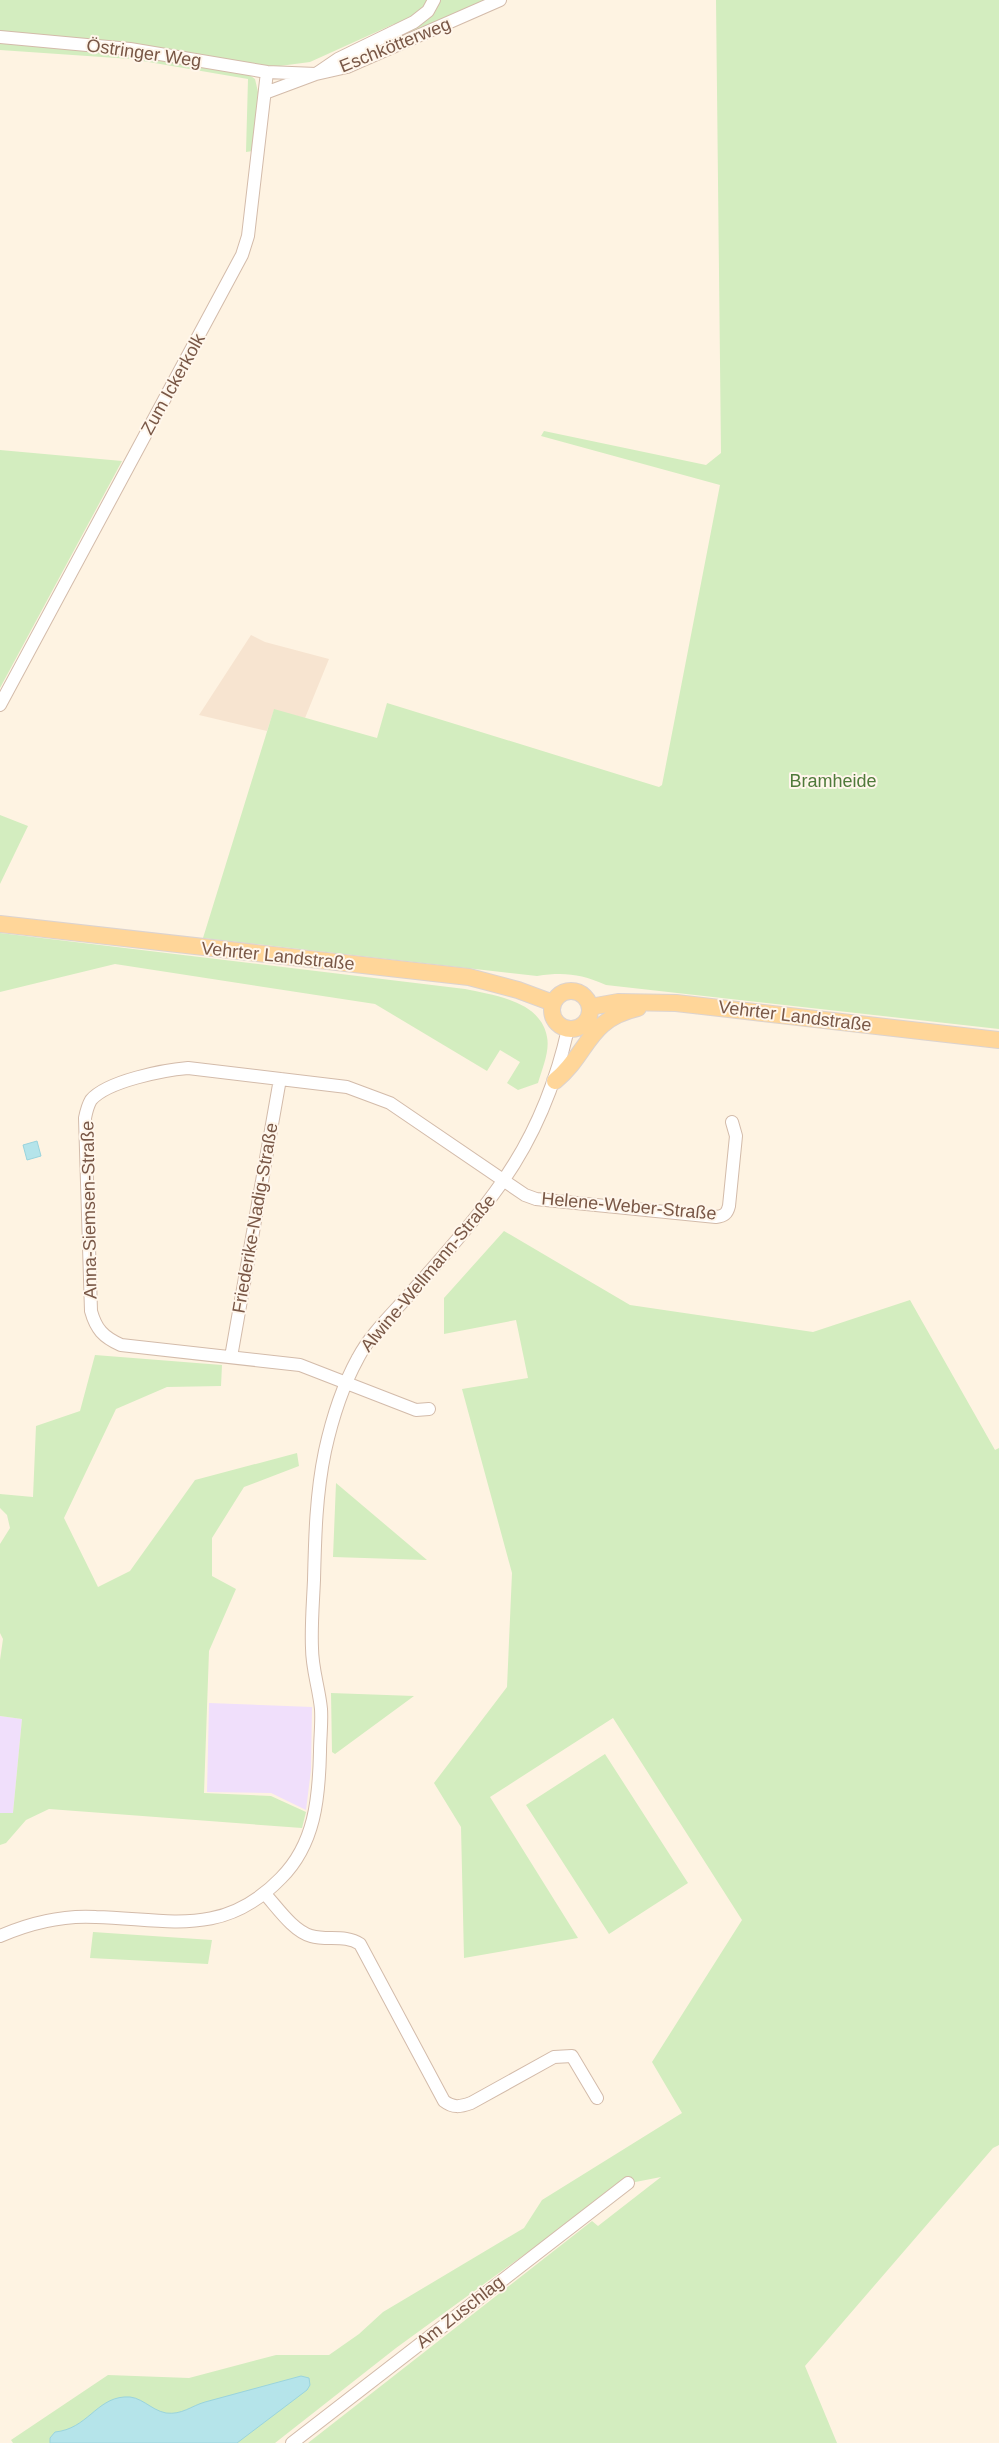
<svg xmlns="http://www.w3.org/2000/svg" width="999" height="2443" font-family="Arial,sans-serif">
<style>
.residential{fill:#f7e4d0}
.education{fill:#f0dffb}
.green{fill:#d3edbf}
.water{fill:#b5e4ea;stroke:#9ad4dd}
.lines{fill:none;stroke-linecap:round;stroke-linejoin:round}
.minor-casing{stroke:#d3bbaa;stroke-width:14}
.major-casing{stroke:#dcd3cf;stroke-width:18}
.minor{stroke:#fff;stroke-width:12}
.major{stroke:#ffd699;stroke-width:16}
.labels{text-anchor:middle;stroke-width:4;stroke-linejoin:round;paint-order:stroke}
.street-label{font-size:18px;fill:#795746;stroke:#fff6eb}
.park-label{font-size:18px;fill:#4f7a3a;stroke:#fff6eb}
</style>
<rect width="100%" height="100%" fill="#fef3e2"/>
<!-- residential -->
<path class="residential" d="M251 635 265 642 329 659 305 718 274 710 267 731 199 715Z"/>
<!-- education -->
<path class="education" d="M209 1703 312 1707 311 1770 306 1810 271 1793 207 1792Z
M0 1716 22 1719 13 1813H0Z"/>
<!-- green -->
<path class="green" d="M0 0H488L400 40 394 24 310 62 272 67 0 33Z
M716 0H999V1029L606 985C580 974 565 972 537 976L203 938 274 709 377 738 387 703 659 787 662 785 720 485 541 436 544 431 706 465 721 453Z
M0 43 134 53 245 72 255 79 258 92 253 151 246 152 248 79 131 59 0 50Z
M0 450 122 461 0 688Z
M0 815 28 826 0 884Z
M0 933 465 989C493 995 541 1001 547 1037 550 1051 542 1069 538 1083L518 1090 507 1083 520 1062 500 1050 487 1071 375 1004 115 964 0 992Z
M504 1231 630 1305 813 1332 910 1300 995 1450 999 1448V2145L993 2148 805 2366 837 2443H308L592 2221 598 2226 661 2177 620 2185 396 2348 275 2443H13L11 2440 108 2375 189 2378 276 2355H329L359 2334 383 2312 524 2228 542 2200 682 2113 652 2062 742 1920 613 1718 490 1797 578 1938 464 1958 461 1827 434 1783 507 1687 512 1573 462 1389 528 1378 516 1320 444 1334V1298Z
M95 1355 222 1365 221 1386 167 1387 116 1409 64 1518 98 1587 130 1571 195 1480 297 1453 299 1466 244 1487 212 1538V1576L236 1589 209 1651 204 1793 271 1796 306 1812 302 1828 49 1809 26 1820 6 1843 0 1845V1813H13L22 1719 0 1716V1660L3 1639 0 1633V1544L10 1528 7 1515 0 1508V1494L33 1497 36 1426 80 1411Z
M336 1483 427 1560 333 1557Z
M331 1693 414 1696 335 1754 332 1752Z
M605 1754 688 1883 609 1934 526 1805Z
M93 1932 212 1940 208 1964 90 1958Z"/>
<!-- water -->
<path class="water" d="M37 1141 41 1156 27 1160 23 1145Z
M301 2376 309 2378 310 2385 307 2390 237 2443H50V2438L55 2432C87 2429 96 2399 124 2397 141 2395 150 2410 166 2413 182 2415 191 2406 205 2402 237 2393 269 2385 301 2376Z"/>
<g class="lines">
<defs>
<path id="minor" d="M0 37 130 49 267 72 316 74 338 59 414 22 428 11 434 0
M265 93 316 74 347 67 500 0
M0 705 242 255 248 236 267 72
M231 1357 280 1079
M429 1409 416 1410 300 1365 121 1345C103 1337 96 1329 91 1311L85 1118C86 1113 88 1105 91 1100 107 1081 164 1070 188 1068L347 1087 390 1103 525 1195 536 1199 716 1217C724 1216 727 1214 729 1206L736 1136 732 1122
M265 1894C277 1907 293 1931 311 1936 327 1941 345 1934 360 1944L444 2101C453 2108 460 2107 471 2103L554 2057 572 2056 597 2098
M0 1936C30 1923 63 1915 96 1917 169 1919 223 1938 281 1878 315 1844 319 1798 320 1752 320 1738 322 1723 321 1709 319 1688 312 1669 312 1648 311 1625 313 1603 314 1580 315 1537 316 1494 325 1451 332 1419 342 1387 358 1358 370 1335 391 1315 408 1296 438 1262 469 1228 495 1192 531 1144 555 1087 568 1029
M292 2443 628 2183"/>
<path id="major" d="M0 924 469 977 518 990 553 1003
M552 1010a19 19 0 1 1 38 0a19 19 0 1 1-38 0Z
M590 1007 618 1002 676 1003 999 1040
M555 1081C590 1052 586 1020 638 1008"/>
</defs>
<!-- minor casing -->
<use href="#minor" class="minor-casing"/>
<!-- major casing -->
<use href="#major" class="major-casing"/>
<!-- minor -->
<use href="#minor" class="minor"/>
<!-- major -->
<use href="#major" class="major"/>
</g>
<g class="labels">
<!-- street labels -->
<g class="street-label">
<text transform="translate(395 45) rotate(-22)" y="6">Eschkötterweg</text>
<text transform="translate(144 53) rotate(8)" y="6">Östringer Weg</text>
<text transform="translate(173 384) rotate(-61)" y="6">Zum Ickerkolk</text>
<text transform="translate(278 956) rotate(6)" y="6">Vehrter Landstraße</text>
<text transform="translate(795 1016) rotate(7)" y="6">Vehrter Landstraße</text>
<text transform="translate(629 1206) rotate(5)" y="6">Helene-Weber-Straße</text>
<text transform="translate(89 1210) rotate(-91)" y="6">Anna-Siemsen-Straße</text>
<text transform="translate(255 1218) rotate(-80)" y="6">Friederike-Nadig-Straße</text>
<text transform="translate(428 1273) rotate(-50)" y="6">Alwine-Wellmann-Straße</text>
<text transform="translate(460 2312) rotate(-38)" y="6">Am Zuschlag</text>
</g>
<!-- park labels -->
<g class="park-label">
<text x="833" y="787">Bramheide</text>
</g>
</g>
</svg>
